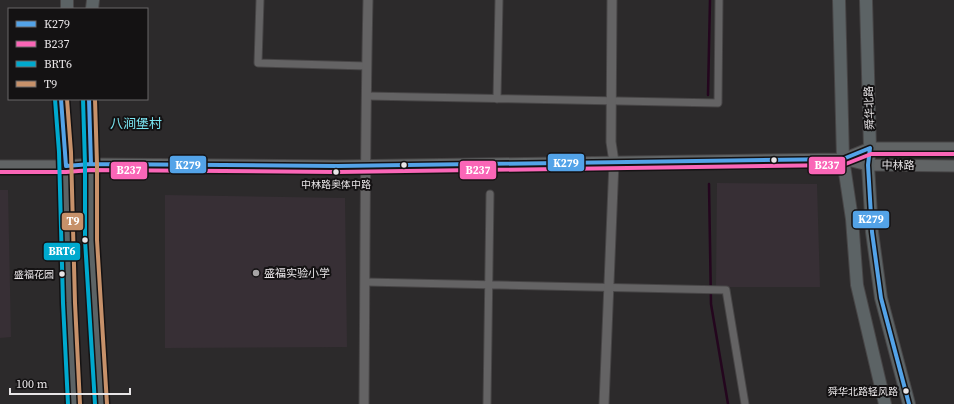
<svg xmlns="http://www.w3.org/2000/svg" width="954" height="404" font-family="'Source Serif 4','Noto Sans SC',serif">
<style>
.built{fill:#372f35}
.lines{fill:none;stroke-linecap:round;stroke-linejoin:round}
.stream{stroke:#24061e;stroke-width:2.5}
.minor-casing{stroke:#474546;stroke-width:9}
.tertiary-casing{stroke:#474546;stroke-width:11}
.secondary-casing{stroke:#474546;stroke-width:13}
.primary-casing{stroke:#474546;stroke-width:14}
.minor{stroke:#646364;stroke-width:7}
.tertiary{stroke:#646364;stroke-width:9}
.secondary{stroke:#616465;stroke-width:11}
.primary{stroke:#5c6365;stroke-width:12}
.bus-1-casing{stroke:#141213;stroke-width:7}
.bus-2-casing{stroke:#141213;stroke-width:7}
.bus-3-casing{stroke:#141213;stroke-width:7}
.bus-4-casing{stroke:#141213;stroke-width:7}
.bus-1{stroke:#53a3e8;stroke-width:4}
.bus-2{stroke:#fa66b7;stroke-width:4}
.bus-3{stroke:#00a9ce;stroke-width:4}
.bus-4{stroke:#c7916a;stroke-width:4}
.bus-dot{fill:#e8e5e7;stroke:#141213;stroke-width:1.5}
.poi-dot{fill:#a6a4a5;stroke:#141213;stroke-width:1.5}
.labels{text-anchor:middle;stroke-width:4;stroke-linejoin:round;paint-order:stroke}
.bus-label{font-size:10px;fill:#e8e5e7;stroke:#141213;text-anchor:end}
.street-label{font-size:11px;fill:#e8e5e7;stroke:#141213}
.poi-label{font-size:11px;fill:#e8e5e7;stroke:#141213;text-anchor:start}
.quarter-label{font-size:13px;fill:#7ae5f1;stroke:#141213}
.line-badge{stroke:#141213;stroke-width:1.5}
.badge-label{font-size:11px;text-anchor:middle;font-weight:bold;fill:#fff}
</style>
<rect width="100%" height="100%" fill="#2c2a2b"/>
<!-- built -->
<path class="built" d="M717 183 817 184 820 287H716Z
M0 190H8L11 337 0 338Z
M165 195 345 198 347 347 165 348Z"/>
<g class="lines">
<!-- stream -->
<path class="stream" d="M708 95 710 0
M709 184 711 304 728 404"/>
<defs>
<path id="minor" d="M260 0 258 63 367 66
M366 96 718 103 719 0
M497 99 499 0
M365 282 726 290 745 404
M487 404 490 194"/>
<path id="tertiary" d="M364 404C365 269 365 135 368 0
M604 404 614 162 611 142 612 0"/>
<path id="secondary" d="M843 159 870 148H954
M0 166H66L91 164 337 166 843 159 868 165 954 166"/>
<path id="primary" d="M839 0 843 159 852 219 857 285 885 404
M866 0 870 148 868 165 872 232 881 298 909 404
M67 9V0
M92 9 93 0
M61 99 65 152 69 303 74 404
M89 99 91 164V240L101 404"/>
</defs>
<!-- minor casing -->
<use href="#minor" class="minor-casing"/>
<!-- tertiary casing -->
<use href="#tertiary" class="tertiary-casing"/>
<!-- secondary casing -->
<use href="#secondary" class="secondary-casing"/>
<!-- primary casing -->
<use href="#primary" class="primary-casing"/>
<!-- minor -->
<use href="#minor" class="minor"/>
<!-- tertiary -->
<use href="#tertiary" class="tertiary"/>
<!-- secondary -->
<use href="#secondary" class="secondary"/>
<!-- primary -->
<use href="#primary" class="primary"/>
<defs>
<path id="bus-1" d="M61 99 66 166 91 164 337 166 843 159 870 148 868 165 872 232 881 298 909 404
M89 99 91 164"/>
<path id="bus-2" d="M0 172H66L91 170 337 172 843 165 871 154H954"/>
<path id="bus-3" d="M55 99 59 152 63 303 68 404
M83 99 85 164V240L95 404"/>
<path id="bus-4" d="M67 99 71 152 75 303 80 404
M95 99 97 164V240L107 404"/>
</defs>
<!-- bus-1 casing -->
<use href="#bus-1" class="bus-1-casing"/>
<!-- bus-2 casing -->
<use href="#bus-2" class="bus-2-casing"/>
<!-- bus-3 casing -->
<use href="#bus-3" class="bus-3-casing"/>
<!-- bus-4 casing -->
<use href="#bus-4" class="bus-4-casing"/>
<!-- bus-1 -->
<use href="#bus-1" class="bus-1"/>
<!-- bus-2 -->
<use href="#bus-2" class="bus-2"/>
<!-- bus-3 -->
<use href="#bus-3" class="bus-3"/>
<!-- bus-4 -->
<use href="#bus-4" class="bus-4"/>
</g>
<!-- markers -->
<g class="bus-dot">
<circle cx="774" cy="160" r="3.5"/>
<circle cx="404" cy="165" r="3.5"/>
<circle cx="336" cy="172" r="3.5"/>
<circle cx="85" cy="240" r="3.5"/>
<circle cx="62" cy="274" r="3.5"/>
<circle cx="906" cy="391" r="3.5"/>
</g>
<circle class="poi-dot" cx="256" cy="273" r="4"/>
<g class="labels">
<!-- bus labels -->
<g class="bus-label">
<text x="336" y="188" text-anchor="middle">中林路奥体中路</text>
<text x="54" y="278">盛福花园</text>
<text x="898" y="395">舜华北路轻风路</text>
</g>
<!-- street labels -->
<g class="street-label">
<text transform="translate(869 108) rotate(-92)" y="4">舜华北路</text>
<text transform="translate(898 165) rotate(1)" y="4">中林路</text>
</g>
<!-- poi labels -->
<g class="poi-label">
<text x="264" y="277">盛福实验小学</text>
</g>
<!-- quarter labels -->
<g class="quarter-label">
<text x="136" y="128">八涧堡村</text>
</g>
</g>
<g class="line-badge">
<rect x="547" y="153" width="38" height="19" rx="4" fill="#53a3e8"/>
<rect x="169" y="155" width="38" height="19" rx="4" fill="#53a3e8"/>
<rect x="808" y="156" width="38" height="19" rx="4" fill="#fa66b7"/>
<rect x="459" y="160" width="38" height="20" rx="4" fill="#fa66b7"/>
<rect x="110" y="161" width="38" height="19" rx="4" fill="#fa66b7"/>
<rect x="852" y="210" width="38" height="19" rx="4" fill="#53a3e8"/>
<rect x="61" y="212" width="23" height="19" rx="4" fill="#c7916a"/>
<rect x="43" y="242" width="38" height="19" rx="4" fill="#00a9ce"/>
</g>
<g class="badge-label">
<text x="566" y="167">K279</text>
<text x="188" y="169">K279</text>
<text x="827" y="169">B237</text>
<text x="478" y="174">B237</text>
<text x="129" y="174">B237</text>
<text x="871" y="223">K279</text>
<text x="73" y="225">T9</text>
<text x="62" y="255">BRT6</text>
</g>
<!-- legend -->
<rect x="8" y="8" width="140" height="92" fill="#141213" stroke="#696668"/>
<rect x="16" y="21" width="20" height="6" fill="#53a3e8" stroke="#696668"/>
<text x="44" y="28" font-size="12" fill="#e8e5e7">K279</text>
<rect x="16" y="41" width="20" height="6" fill="#fa66b7" stroke="#696668"/>
<text x="44" y="48" font-size="12" fill="#e8e5e7">B237</text>
<rect x="16" y="61" width="20" height="6" fill="#00a9ce" stroke="#696668"/>
<text x="44" y="68" font-size="12" fill="#e8e5e7">BRT6</text>
<rect x="16" y="81" width="20" height="6" fill="#c7916a" stroke="#696668"/>
<text x="44" y="88" font-size="12" fill="#e8e5e7">T9</text>
<!-- scale -->
<path d="M10 388v6h120v-6" fill="none" stroke="#e8e5e7" stroke-width="2"/>
<text x="16" y="388" font-size="12" fill="#e8e5e7" stroke="#141213" stroke-width="3" paint-order="stroke">100 m</text>
</svg>
